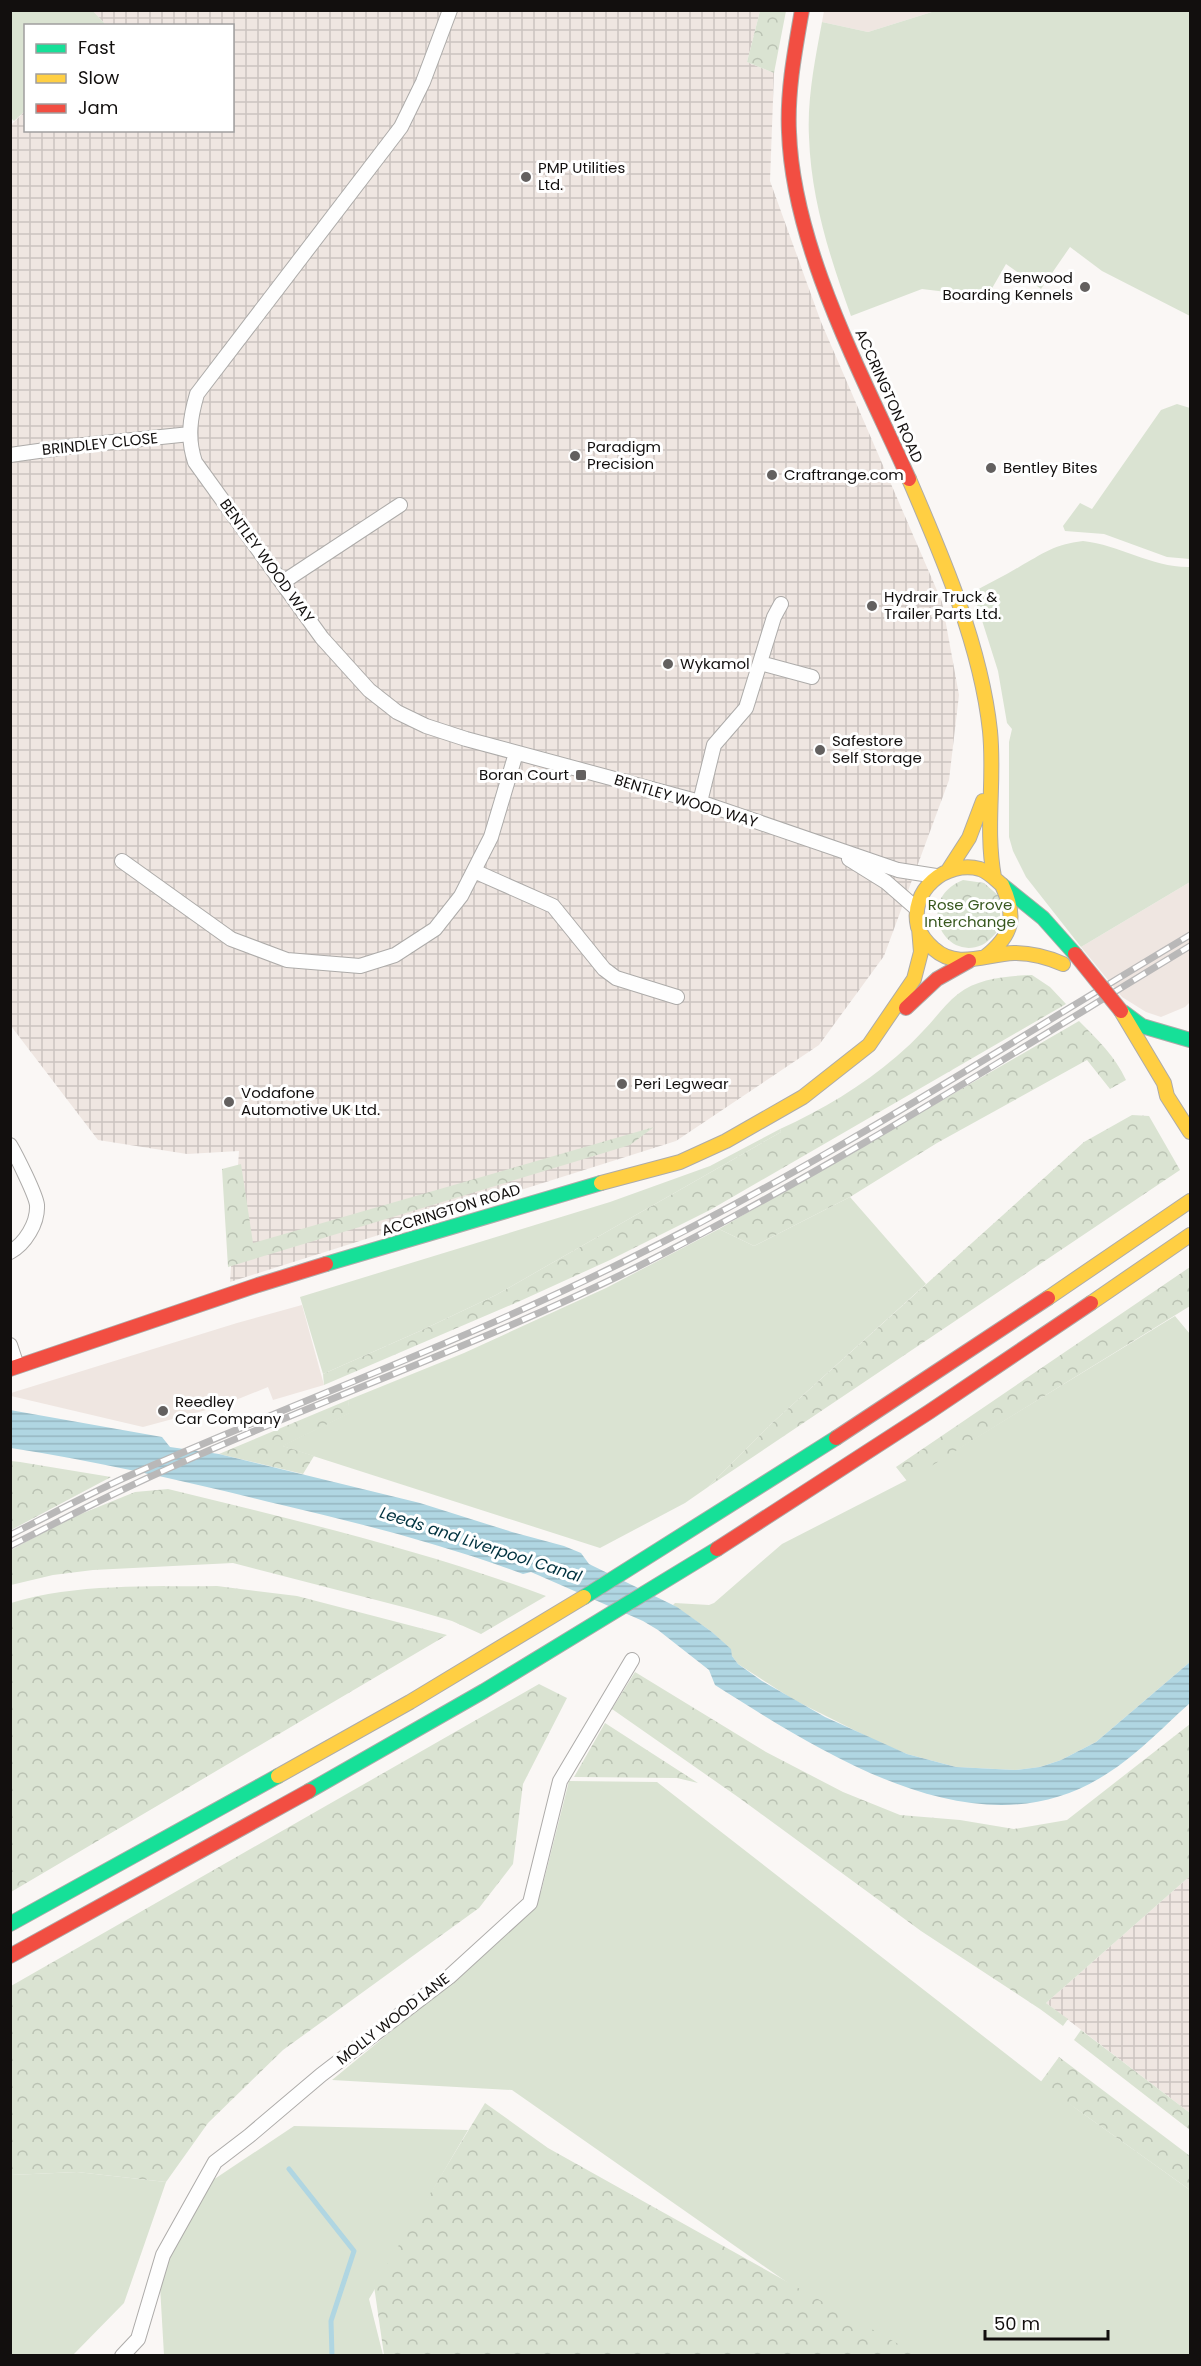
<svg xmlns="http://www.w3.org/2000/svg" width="1201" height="2366" font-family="Poppins,sans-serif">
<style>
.built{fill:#efe6e1}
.industrial{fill:url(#industrial-grid)}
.grass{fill:#dae3d2}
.forest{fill:url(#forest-crowns)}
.water{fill:url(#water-rules)}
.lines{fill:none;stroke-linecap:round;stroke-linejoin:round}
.stream{stroke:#b0d6e2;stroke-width:5}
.street-casing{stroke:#adaba9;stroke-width:16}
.fast-casing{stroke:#adaba9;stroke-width:16}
.slow-casing{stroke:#adaba9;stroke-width:16}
.jam-casing{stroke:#adaba9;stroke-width:16}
.street{stroke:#fefefe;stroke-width:14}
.fast{stroke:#16e098;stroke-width:14}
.slow{stroke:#ffcf43;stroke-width:14}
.jam{stroke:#f24e42;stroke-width:14}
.rail-casing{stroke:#b9b8b8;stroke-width:7}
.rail{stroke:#fff;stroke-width:4.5;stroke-dasharray:14;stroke-linecap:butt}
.jam-bridge-casing{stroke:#adaba9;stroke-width:16;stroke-linecap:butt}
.jam-bridge{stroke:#f24e42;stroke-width:14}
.poi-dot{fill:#63605f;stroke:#fff;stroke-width:2}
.labels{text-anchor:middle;stroke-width:6;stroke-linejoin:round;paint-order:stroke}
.poi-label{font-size:15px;fill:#120f0e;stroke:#fff;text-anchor:start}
.street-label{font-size:15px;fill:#120f0e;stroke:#fff}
.park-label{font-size:15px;fill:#38581f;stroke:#fff}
.water-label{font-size:16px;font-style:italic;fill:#00323f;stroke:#fff}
</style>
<defs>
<pattern id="industrial-grid" width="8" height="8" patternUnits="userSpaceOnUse" patternTransform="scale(1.5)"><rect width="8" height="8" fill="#efe6e1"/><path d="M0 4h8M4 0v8" fill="none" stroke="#ccc4c0"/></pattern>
<pattern id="forest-crowns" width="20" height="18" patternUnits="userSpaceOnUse" patternTransform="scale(1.5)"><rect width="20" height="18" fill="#dae3d2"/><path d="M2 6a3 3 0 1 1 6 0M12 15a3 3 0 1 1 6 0" fill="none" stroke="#bac2b3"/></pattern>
<pattern id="water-rules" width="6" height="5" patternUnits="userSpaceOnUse" patternTransform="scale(1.5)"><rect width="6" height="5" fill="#b0d6e2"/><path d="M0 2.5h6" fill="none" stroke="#96b6c1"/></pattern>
</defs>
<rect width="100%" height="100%" fill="#faf7f5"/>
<!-- built -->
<path class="built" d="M824 11H935L868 32 822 22Z
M1190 882V1002L1185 1007 1161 1017 1146 1012 1122 997 1081 947Z
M302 1305 324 1385 273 1400 268 1387 221 1406 143 1427 11 1396V1393L237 1323Z"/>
<!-- industrial -->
<path class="industrial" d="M93 11H760L747 62 774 73 770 181 821 322 942 602 959 695 949 780 884 956 819 1045 676 1141 230 1282 239 1151 187 1154 98 1140 11 1026V125L25 111 26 130H232V26L106 25Z
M1190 1876V2113L1046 2003Z"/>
<!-- grass -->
<path class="grass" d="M11 11H93L106 25 26 26 25 111 14 121 11 118Z
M935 11H1190V316L1102 271 1070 247 1041 289 1006 264 987 297 922 289 851 316C830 258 811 199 809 137 807 99 815 60 822 22L868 32Z
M1177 404 1190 408V559L1167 557 1104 534 1065 531 1063 526 1080 503 1092 509 1161 410Z
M1083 541C1120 545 1153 568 1190 567V882L1081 947 1026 877 1013 851 1009 837V742L1012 729 1007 723 998 671 973 592C988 584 1004 576 1019 567 1042 554 1055 544 1083 541Z
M780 1129 781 1132 496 1295 420 1331 323 1374 300 1297 610 1202 710 1166Z
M850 1197 926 1284 771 1424 708 1487 685 1503 600 1548 282 1446 349 1413 348 1400 464 1353 606 1288 719 1229 754 1246Z
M1175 1316 1190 1334V1662L1096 1742 1061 1760 1040 1767 1015 1770 956 1767 907 1754 880 1743 794 1700 738 1664 732 1656 730 1649 712 1632 673 1605 675 1603 709 1605 714 1603 782 1544 907 1480Z
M569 1781 657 1782 1078 2110 1190 2190V2355H891L512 2090 332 2080 467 1969 541 1892Z
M294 2126 468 2130 369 2299 383 2355H164L159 2269 201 2188Z
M77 2172 166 2182 124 2303 73 2355 11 2356V2175Z"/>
<!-- forest -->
<path class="forest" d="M760 11H786L774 73 747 62Z
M963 880 984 883 1000 897V929C995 934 988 942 982 945 942 962 915 899 963 880Z
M1032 975 1050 987 1066 1004 710 1210 610 1260 520 1301 324 1385 323 1374 420 1331 496 1295 781 1132 780 1129C822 1110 862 1086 897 1056 906 1048 915 1040 923 1031 935 1019 945 1004 958 994 978 978 1007 976 1032 975Z
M1079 1021C1097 1039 1115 1056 1126 1080L1110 1089 1087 1060 937 1143 850 1197 754 1246 719 1229Z
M1132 1115 1149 1116 1180 1170 708 1487 771 1424 1084 1142Z
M654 1127 630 1145 228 1267 222 1169 241 1164 253 1243Z
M1190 1267V1306L907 1481 896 1467Z
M348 1400 350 1413 283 1446 314 1456 303 1474 219 1454Z
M11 1461 20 1462 111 1477 11 1530Z
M168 1489C295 1520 423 1550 546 1596L481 1634 452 1621 411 1609 233 1563 93 1570 53 1575 11 1585V1550L66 1520 135 1492Z
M217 1586 297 1596 447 1635 11 1892V1603C76 1583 148 1587 217 1586Z
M635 1672 766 1752 843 1792 900 1815 960 1820 1014 1829 1067 1820 1190 1724V1876L1046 2003 1068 2019 1063 2026 1040 2009 921 1931 738 1797 612 1709Z
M539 1684 567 1698 523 1784 513 1864 479 1908 283 2050 208 2123 166 2182 77 2172 11 2175V1986Z
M605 1723 698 1783 677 1778 574 1777Z
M1081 2030 1190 2113V2130L1074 2040Z
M1059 2057 1190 2156V2190L1040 2083Z
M485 2103 548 2148 918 2355H384L374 2286Z"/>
<!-- water -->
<path class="water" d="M10 1410 162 1437 170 1447 219 1454 420 1503 512 1532 564 1546 581 1553 589 1564 677 1607 712 1632 731 1649 732 1656 738 1664 762 1681 825 1717 907 1754 956 1767 1015 1770 1040 1767 1061 1760 1096 1742 1190 1662V1703C1162 1728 1133 1759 1100 1778 975 1854 821 1752 715 1685L709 1670 658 1630 643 1621 531 1572 523 1574C445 1545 363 1524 282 1505 192 1483 102 1462 11 1448Z"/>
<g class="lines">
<!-- stream -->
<path class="stream" d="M289 2169 354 2251 331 2321 332 2356"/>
<defs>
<path id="street" d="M450 10 423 82 401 127 197 394C190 418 187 438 195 462L322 638 369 690 397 712 426 726 466 739 700 802 898 870 936 876
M10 455 74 446 190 434
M283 582 400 505
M760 663 812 677
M700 802 714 745 746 708 774 617 781 604
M849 859 886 882 917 909
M122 861 231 939 287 960 360 966 395 955 435 929 461 896 491 837 516 753
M474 871 553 906 604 969 616 978 677 997
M10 1145C16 1155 36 1195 37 1205 38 1223 25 1244 10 1252
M10 1345 17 1366
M122 2356 138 2339 163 2255 215 2162 249 2136 321 2075 449 1977 530 1903 560 1781 632 1660"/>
<path id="fast" d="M1002 885 1043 918 1075 954
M1123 1012 1142 1026 1190 1040
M326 1264 601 1183
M584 1597 836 1438
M309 1791 484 1691 717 1549
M10 1924 278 1776"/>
<path id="slow" d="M909 479C943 558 981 646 990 731 995 780 985 828 994 877
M949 869 969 838 983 801
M1002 885C996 880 989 872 980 869 946 860 909 890 918 927 921 936 927 943 934 949 957 970 986 954 1014 953 1031 953 1047 957 1063 964
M985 957C1013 935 1017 917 1002 885
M1121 1011 1164 1083 1167 1096 1190 1132
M601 1183 680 1162 726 1141 803 1097 869 1045 914 979 921 952 919 928
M1048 1298 1190 1201
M1091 1303 1190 1235
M278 1776 410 1702 584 1597"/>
<path id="jam" d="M802 10C795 50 787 91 789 132 793 248 862 374 909 479
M906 1008 937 979 969 961
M10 1369 258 1285 326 1264
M836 1438 1048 1298
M717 1549 929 1412 1091 1303
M10 1956 309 1791"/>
</defs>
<!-- street casing -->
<use href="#street" class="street-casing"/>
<!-- fast casing -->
<use href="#fast" class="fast-casing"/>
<!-- slow casing -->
<use href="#slow" class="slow-casing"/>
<!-- jam casing -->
<use href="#jam" class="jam-casing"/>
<!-- street -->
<use href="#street" class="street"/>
<!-- fast -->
<use href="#fast" class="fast"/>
<!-- slow -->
<use href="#slow" class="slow"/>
<!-- jam -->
<use href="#jam" class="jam"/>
<defs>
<path id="rail" d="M10 1535C48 1516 85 1496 124 1478 292 1403 466 1341 631 1258 824 1163 1006 1045 1190 935
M10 1546C48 1527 86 1507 124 1489 292 1409 470 1350 637 1267 828 1171 1008 1056 1190 946"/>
</defs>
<!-- rail casing -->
<use href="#rail" class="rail-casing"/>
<!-- rail -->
<use href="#rail" class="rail"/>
<defs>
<path id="jam-bridge" d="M1075 954 1121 1011"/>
</defs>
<!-- jam-bridge casing -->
<use href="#jam-bridge" class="jam-bridge-casing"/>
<!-- jam-bridge -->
<use href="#jam-bridge" class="jam-bridge"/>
</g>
<!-- markers -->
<g class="poi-dot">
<circle cx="526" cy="177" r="6"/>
<circle cx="1085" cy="287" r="6"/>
<circle cx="575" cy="456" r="6"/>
<circle cx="991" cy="468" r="6"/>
<circle cx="772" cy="475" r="6"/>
<circle cx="872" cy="606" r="6"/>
<circle cx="668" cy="664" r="6"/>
<circle cx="820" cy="750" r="6"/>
<rect x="575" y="769" width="12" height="12" rx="3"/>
<circle cx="622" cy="1084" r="6"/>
<circle cx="229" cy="1102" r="6"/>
<circle cx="163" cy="1411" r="6"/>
</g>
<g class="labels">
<!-- poi labels -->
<g class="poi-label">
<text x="538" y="173">PMP Utilities<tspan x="538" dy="17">Ltd.</tspan></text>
<text x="1073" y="283" text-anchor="end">Benwood<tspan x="1073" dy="17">Boarding Kennels</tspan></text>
<text x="587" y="452">Paradigm<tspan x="587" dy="17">Precision</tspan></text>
<text x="1003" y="473">Bentley Bites</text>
<text x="784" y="480">Craftrange.com</text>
<text x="884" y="602">Hydrair Truck &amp;<tspan x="884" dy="17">Trailer Parts Ltd.</tspan></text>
<text x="680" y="669">Wykamol</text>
<text x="832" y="746">Safestore<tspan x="832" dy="17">Self Storage</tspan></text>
<text x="569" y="780" text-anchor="end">Boran Court</text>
<text x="634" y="1089">Peri Legwear</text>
<text x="241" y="1098">Vodafone<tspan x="241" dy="17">Automotive UK Ltd.</tspan></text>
<text x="175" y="1407">Reedley<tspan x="175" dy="17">Car Company</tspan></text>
</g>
<!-- street labels -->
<g class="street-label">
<text transform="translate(889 396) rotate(66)" y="5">ACCRINGTON ROAD</text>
<text transform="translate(100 444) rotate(-6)" y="5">BRINDLEY CLOSE</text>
<text transform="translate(267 561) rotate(54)" y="5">BENTLEY WOOD WAY</text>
<text transform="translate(686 801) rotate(17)" y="5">BENTLEY WOOD WAY</text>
<text transform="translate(451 1210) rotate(-17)" y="5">ACCRINGTON ROAD</text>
<text transform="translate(393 2019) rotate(-38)" y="5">MOLLY WOOD LANE</text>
</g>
<!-- park labels -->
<g class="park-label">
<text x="970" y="910">Rose Grove<tspan x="970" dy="17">Interchange</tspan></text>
</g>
<!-- water labels -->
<g class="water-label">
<text transform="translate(481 1544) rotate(18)" y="6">Leeds and Liverpool Canal</text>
</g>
</g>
<!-- border -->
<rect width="1201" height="2366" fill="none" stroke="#120f0e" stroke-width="24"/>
<!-- legend -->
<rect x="24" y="24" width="210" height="108" fill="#ffffff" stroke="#a09f9f" stroke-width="1.5"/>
<rect x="36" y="44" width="30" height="9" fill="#16e098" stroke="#a09f9f" stroke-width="1.5"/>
<text x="78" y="54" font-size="18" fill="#120f0e">Fast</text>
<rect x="36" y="74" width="30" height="9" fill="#ffcf43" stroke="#a09f9f" stroke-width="1.5"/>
<text x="78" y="84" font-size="18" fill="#120f0e">Slow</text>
<rect x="36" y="104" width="30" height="9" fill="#f24e42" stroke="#a09f9f" stroke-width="1.5"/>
<text x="78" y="114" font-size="18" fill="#120f0e">Jam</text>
<!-- scale -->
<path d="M985 2330v9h123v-9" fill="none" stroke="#120f0e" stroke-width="3"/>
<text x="994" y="2330" font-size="18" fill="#120f0e" stroke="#ffffff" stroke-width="4.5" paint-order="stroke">50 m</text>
</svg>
